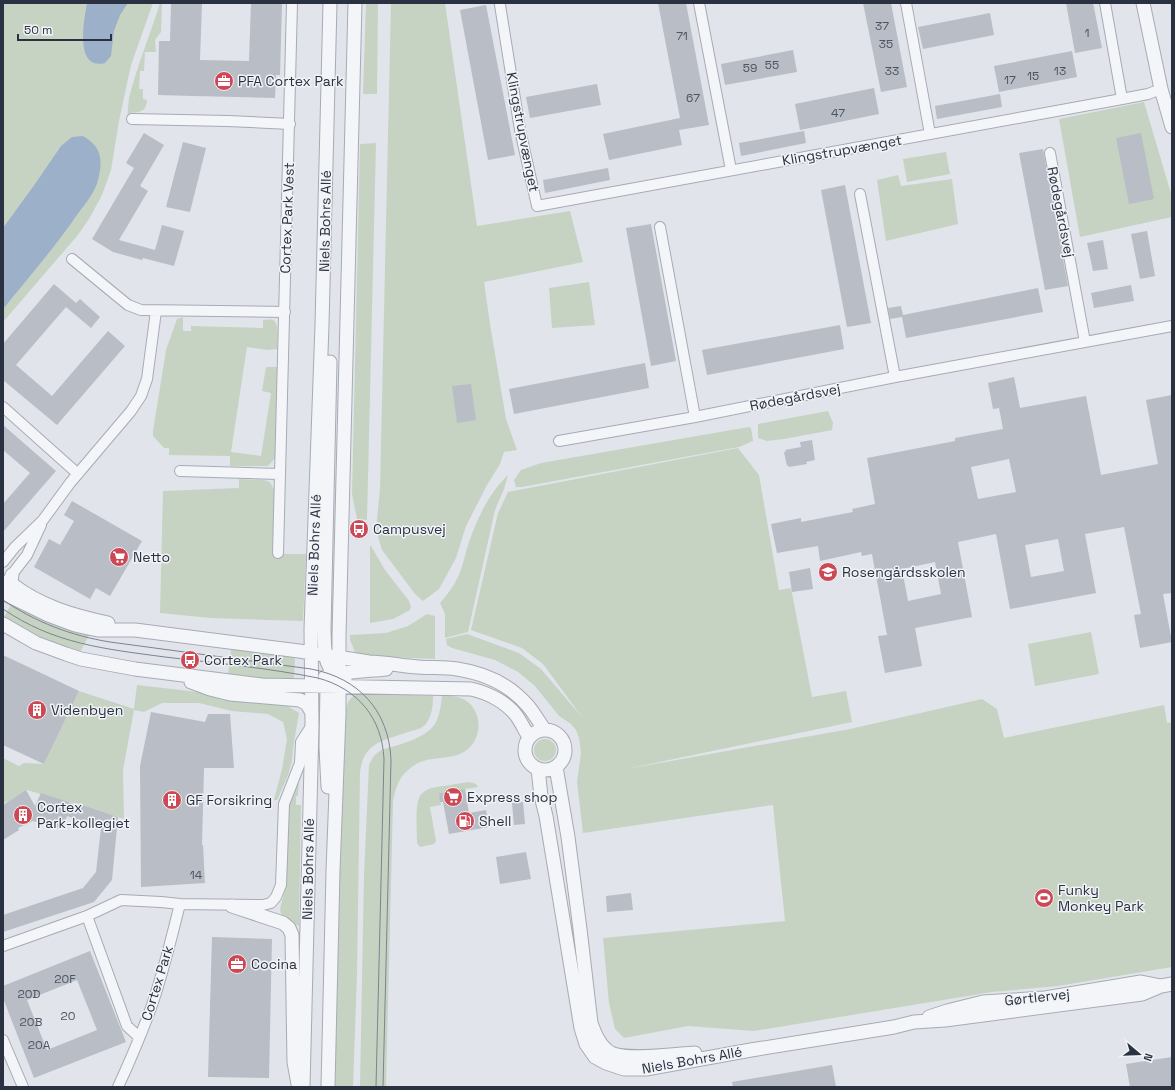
<svg xmlns="http://www.w3.org/2000/svg" width="1175" height="1090" font-family="'Space Grotesk',sans-serif">
<style>
.green{fill:#c6d3c2}
.water{fill:#9db0c9}
.building{fill:#b8bdc6;fill-rule:evenodd}
.lines{fill:none;stroke-linecap:round;stroke-linejoin:round}
.minor-casing{stroke:#a6abb4;stroke-width:12}
.tertiary-casing{stroke:#a6abb4;stroke-width:15}
.minor{stroke:#f4f5f8;stroke-width:10}
.tertiary{stroke:#f4f5f8;stroke-width:13}
.tram{stroke:#7b8393;stroke-width:1}
.labels{text-anchor:middle;stroke-width:3;stroke-linejoin:round;paint-order:stroke}
.number-label{font-size:12px;fill:#4e5462}
.poi-label{font-size:14px;fill:#2a3141;stroke:#f1f3f7;text-anchor:start}
.street-label{font-size:14px;fill:#2a3141;stroke:#f1f3f7}
</style>
<rect width="100%" height="100%" fill="#e1e4ea"/>
<!-- green -->
<path class="green" d="M3 3H153L131 65 119 121 111 170 102 195 89 219 77 236 3 322Z
M160 3H162L161 32 155 40 156 52H145L144 71H140L139 89H143V99L147 100C146 111 142 112 131 113L130 121 127 120C128 113 128 105 129 98 137 66 150 35 160 3Z
M366 3H378L377 94H363Z
M391 3H445L477 226 570 211 583 262 484 282 490 324 506 419 517 450 504 452 500 464 487 485 466 526 456 558 439 589 423 601 415 594 382 550 376 530 380 488Z
M1144 102 1172 197V217L1080 237 1059 119Z
M376 143 367 520 357 519 352 494 360 144Z
M946 152 950 174 907 182 903 159Z
M898 175 901 186 952 179 958 224 886 241 877 180Z
M589 282 595 325 552 328 549 288Z
M183 317V331H191V326L263 328V320C266 320 270 319 273 320 280 324 277 342 277 349L268 350 247 347 231 452 261 456 271 393 262 391 266 367H277L275 458 270 464 267 466H230V456L169 455V448H164L153 436V431L166 350 177 319Z
M828 411 833 423 832 430 784 439 767 441 758 438V424Z
M749 427 751 428 753 441 739 447 522 487H516L514 480 521 470 541 463Z
M738 448 759 475 779 590 791 588 812 697 846 691 852 722 626 769 850 729 982 699 997 709 1004 738 1164 705 1167 723 1172 722V967L1058 986 992 992 754 1031 688 1026 624 1038 615 1029 609 1003 603 938 785 921 773 805 583 833 577 782 581 753 579 738 576 730 571 724 559 716 535 686 518 672 495 660 452 648 447 645 446 639 467 634 519 653 541 669 582 717 543 664 522 648 471 630 498 513 508 492Z
M508 475 504 489 495 510 468 632 445 638V614L440 603C447 595 453 587 458 577 463 566 465 554 469 542 478 517 489 493 508 475Z
M239 479 264 480 270 482 275 492 272 553 285 554H306L303 621 211 618 160 613 163 491 239 488Z
M370 546H371L385 570 409 601 411 607 410 610 393 619 370 623Z
M13 602 91 632 80 652C53 643 28 632 3 618Z
M427 614 435 616V659L363 656 355 652 350 640V635L386 633 408 626Z
M1091 632 1099 674 1035 686 1028 644Z
M231 649 293 657 295 659 294 678 293 679 250 678 228 675Z
M137 685 198 692 222 700 284 704 299 713 293 748 292 761 288 775 277 800H274L282 769 287 739 283 722 268 714 232 711 199 703H162L144 712 134 710 123 770 124 819 80 804 67 802 27 790 9 801 3 803V758L19 766 24 763 44 764 79 691 134 709Z
M360 693H365L433 696C433 705 432 717 425 725 421 729 414 730 408 732 383 741 364 742 360 772L357 974 353 1087H335L340 871 345 718C346 707 347 697 360 693Z
M442 696C451 696 460 696 468 702 482 714 482 737 468 749 453 762 430 754 413 766 399 776 396 786 393 802L386 1087H360L364 874 369 765C372 758 375 754 381 750 398 745 430 738 437 720 440 713 441 704 442 696Z
M534 750a11 11 0 1 1 22 0a11 11 0 1 1-22 0Z
M299 779 298 796H296V805H301L299 926C273 913 280 914 285 889L286 815 287 809Z
M469 782 476 784 478 787 439 793 441 805 430 807 436 841 434 844 420 847 417 843C417 831 415 808 419 798 421 793 426 790 431 788Z"/>
<!-- water -->
<path class="water" d="M87 3H128L120 15 114 31 111 56 105 63C74 71 84 20 87 3Z
M83 136C102 147 103 160 98 180 95 192 86 203 79 212 56 246 29 277 3 309V228L35 184 61 146 72 137Z"/>
<!-- building -->
<path class="building" d="M171 3H202L200 60 249 61 251 3 282 4 280 75H276L275 98 194 96 195 94 194 96 158 95 159 41H170Z
M658 3H686L709 125 679 130 682 145 609 160 603 134 680 118Z
M863 3H891L907 87 881 92Z
M1066 3H1093L1102 48 1075 53Z
M486 5 515 155 488 160 460 10Z
M990 13 994 35 923 49 918 27Z
M793 50 797 72 725 85 721 64Z
M1072 51 1077 77 999 92 994 66Z
M597 84 601 105 530 118 526 97Z
M874 88 879 114 800 130 795 104Z
M1000 94 1002 107 937 119 935 106Z
M804 131 806 143 741 156 739 143Z
M144 133 164 145 140 186 148 191 119 240 155 250 162 225 184 231 174 266 143 258 142 260 113 252 92 239 134 168 126 163Z
M1141 133 1154 199 1129 204 1116 138Z
M183 142 206 148 190 212 166 207Z
M1043 149 1068 286 1045 290 1019 153Z
M608 168 610 180 545 193 543 180Z
M845 185 871 323 847 327 821 190Z
M651 224 676 361 651 366 626 228Z
M1147 231 1155 276 1140 279 1131 234Z
M1103 240 1108 269 1093 271 1087 243Z
M54 284 76 303 80 299 100 317 91 328 66 307 16 365 52 396 108 331 125 346 57 425 3 380V344Z
M1131 285 1134 301 1094 308 1091 293Z
M1038 288 1043 312 906 338 902 317 890 319 888 308 901 306 903 315Z
M840 325 844 349 707 375 702 350Z
M645 363 649 388 514 414 509 389Z
M1014 377 1020 408 1086 396 1101 475 1158 464 1146 400 1172 395V593L1163 594 1172 642 1140 648 1134 615 1141 614 1124 527 1085 534 1096 593 1010 609 996 534 958 542 972 617 915 628 922 666 885 673 878 636 887 635 872 554 862 556 861 552 820 561 818 546 777 553 771 524 801 518V522L853 512 852 509 875 504 867 458 955 441V438L1003 429 999 408 993 409 988 383ZM1009 459 1016 492 978 499 971 467ZM1058 539 1064 571 1031 577 1025 545ZM935 562 941 594 908 601 902 569Z
M471 384 476 420 457 423 452 386Z
M3 425 56 471 3 532V504L30 473 3 450Z
M812 440 815 460 806 462 807 464 789 467 788 465 787 466 784 452H786L785 450 801 447 800 442Z
M72 501 142 541 110 596 96 588 90 599 34 567 49 539 60 545 74 521 64 515Z
M810 568 813 589 792 592 789 572Z
M3 655 79 691 44 764 3 745Z
M151 712 205 722 208 714H230L234 768H204L202 845H203L205 883 141 887 140 766Z
M465 789 469 813 486 810 489 827 449 834 443 802H440L439 793Z
M26 790 35 806 41 793 80 806V804L118 817 112 880 94 902 3 932V915L83 888 96 872 101 828 67 816 63 828 58 827 57 829 33 821 18 828 19 830 3 840V805Z
M523 802 525 824 514 825 512 803Z
M526 852 531 879 500 884 496 857Z
M631 893 633 910 607 912 606 896Z
M212 937 272 939 269 1078 208 1077Z
M90 951 126 1042 34 1078 3 998V986ZM77 980 97 1030 47 1050 27 1000Z
M1172 1057V1087H1130L1126 1064Z
M832 1065 836 1087H733L732 1082Z"/>
<g class="lines">
<defs>
<path id="minor" d="M699 3 731 170
M906 3 930 134
M1105 3 1122 99
M500 5 520 130 537 206 1122 99 1148 94 1161 89
M132 119 228 121 290 124
M1050 153 1085 342
M860 194 895 377
M660 227 695 417
M72 259 128 305 141 310 285 312
M3 407 78 474
M559 441 695 417 895 377 1172 326
M180 471 280 474
M278 553 292 3
M3 562 15 547 43 520 70 483 131 411 141 396 147 379 156 311
M3 586 27 555 41 525
M87 916 127 1026 139 1037
M3 946 87 916 121 900 161 902 180 904 263 905 271 903 276 897 281 885 284 804 300 763 301 742 312 725
M3 1040 23 1087
M118 1087C130 1061 141 1035 151 1008 163 974 171 939 180 904"/>
<path id="tertiary" d="M1143 3 1161 89 1172 127
M330 362 324 629C325 651 322 670 345 680
M12 575 11 581 13 585C40 606 75 616 108 623
M3 593 48 615 75 625 88 628 98 630H135L299 651 369 662C385 662 401 666 418 667 431 668 444 667 457 669 484 673 510 685 528 706 534 713 539 722 544 729
M3 624 36 643 66 654 81 659 135 669 262 685 471 689C489 693 508 703 518 718 522 724 525 731 529 737
M334 676C350 670 369 671 386 669
M325 677 327 686 326 747 328 787
M191 682 210 689 230 694 300 700 307 704 311 711
M525 750a20 20 0 1 1 40 0a20 20 0 1 1-40 0Z
M556 767 568 837 580 929 591 1023C595 1034 600 1047 611 1053 627 1061 676 1054 695 1053
M538 769 541 796 546 816 581 1028 586 1044 595 1057 606 1063 624 1069H646L751 1050 894 1027 914 1022 945 1020 1142 994 1161 986 1172 984
M232 906 283 923 289 928 292 935 294 1062 298 1084
M929 1017 947 1011 983 1002 1045 998 1141 982 1161 986
M303 1087 312 725 311 629 322 325 330 3
M328 1087 333 871 339 714V636L355 3"/>
</defs>
<!-- minor casing -->
<use href="#minor" class="minor-casing"/>
<!-- tertiary casing -->
<use href="#tertiary" class="tertiary-casing"/>
<!-- minor -->
<use href="#minor" class="minor"/>
<!-- tertiary -->
<use href="#tertiary" class="tertiary"/>
<!-- tram -->
<path class="tram" d="M3 600C35 622 72 636 110 642L311 669C359 678 389 711 391 760L383 1087
M3 609C54 644 105 649 165 657 216 663 268 668 318 678 358 689 382 718 384 759L376 1087"/>
</g>
<!-- icons -->
<defs>
<symbol id="office-disc" viewBox="-11 -11 22 22"><circle r="9.5" fill="#cc4855" stroke="#f1f3f7"/><path d="M-6-3h4V-5.5h4V-3h4V5H-6ZM-1-4.5V-3h2v-1.5ZM-6 0V1H6V0Z" fill="#fff"/></symbol>
<symbol id="bus-disc" viewBox="-11 -11 22 22"><circle r="9.5" fill="#cc4855" stroke="#f1f3f7"/><path d="M-5-6H5V4H4V6H2V4H-2V6H-4V4H-5ZM-3.5-4V0h7V-4ZM-3.5 1.2v1.5H-2V1.2ZM2 1.2v1.5H3.5V1.2Z" fill="#fff"/></symbol>
<symbol id="supermarket-disc" viewBox="-11 -11 22 22"><circle r="9.5" fill="#cc4855" stroke="#f1f3f7"/><path d="M-6-5.5h2.5l.6 2H6L4.5 2H-2.5L-4.4-4H-6ZM-1.5 3.2a1.3 1.3 0 1 0 .1 0ZM3 3.2a1.3 1.3 0 1 0 .1 0Z" fill="#fff"/></symbol>
<symbol id="school-disc" viewBox="-11 -11 22 22"><circle r="9.5" fill="#cc4855" stroke="#f1f3f7"/><path d="M0-5L7-2L0 1L-7-2ZM-4 1L0 2.5L4 1V4Q0 6-4 4Z" fill="#fff"/></symbol>
<symbol id="building-disc" viewBox="-11 -11 22 22"><circle r="9.5" fill="#cc4855" stroke="#f1f3f7"/><path d="M-4-6H4V6H1V3H-1V6H-4ZM-2.5-4.3h1.7v1.8h-1.7ZM.8-4.3h1.7v1.8H.8ZM-2.5-1h1.7V.8h-1.7ZM.8-1h1.7V.8H.8Z" fill="#fff"/></symbol>
<symbol id="fuel-disc" viewBox="-11 -11 22 22"><circle r="9.5" fill="#cc4855" stroke="#f1f3f7"/><path d="M-5.5-6h7V0h2V4h1.3V-2.5L3-4.5l.8-.8L6-3V5H2.5V1h-1V6h-7ZM-4.2-4.7v3.2H.2V-4.7Z" fill="#fff"/></symbol>
<symbol id="stadium-disc" viewBox="-11 -11 22 22"><circle r="9.5" fill="#cc4855" stroke="#f1f3f7"/><path d="M0-5a6.5 5 0 1 0 0 10a6.5 5 0 1 0 0-10ZM-3.5-1.8h7v3.6h-7Z" fill="#fff"/></symbol>
</defs>
<g fill-rule="evenodd">
<use href="#office-disc" x="213" y="70" width="22" height="22"/>
<use href="#bus-disc" x="348" y="518" width="22" height="22"/>
<use href="#supermarket-disc" x="108" y="546" width="22" height="22"/>
<use href="#school-disc" x="817" y="561" width="22" height="22"/>
<use href="#bus-disc" x="179" y="649" width="22" height="22"/>
<use href="#building-disc" x="26" y="699" width="22" height="22"/>
<use href="#supermarket-disc" x="442" y="786" width="22" height="22"/>
<use href="#building-disc" x="161" y="789" width="22" height="22"/>
<use href="#building-disc" x="12" y="804" width="22" height="22"/>
<use href="#fuel-disc" x="454" y="810" width="22" height="22"/>
<use href="#stadium-disc" x="1033" y="887" width="22" height="22"/>
<use href="#office-disc" x="226" y="953" width="22" height="22"/>
</g>
<g class="labels">
<!-- number labels -->
<g class="number-label">
<text x="882" y="30">37</text>
<text x="1087" y="37">1</text>
<text x="682" y="40">71</text>
<text x="886" y="48">35</text>
<text x="772" y="69">55</text>
<text x="750" y="72">59</text>
<text x="892" y="75">33</text>
<text x="1060" y="75">13</text>
<text x="1033" y="80">15</text>
<text x="1010" y="84">17</text>
<text x="693" y="102">67</text>
<text x="838" y="117">47</text>
<text x="196" y="879">14</text>
<text x="65" y="983">20F</text>
<text x="29" y="998">20D</text>
<text x="68" y="1020">20</text>
<text x="31" y="1026">20B</text>
<text x="39" y="1049">20A</text>
</g>
<!-- poi labels -->
<g class="poi-label">
<text x="238" y="86">PFA Cortex Park</text>
<text x="373" y="534">Campusvej</text>
<text x="133" y="562">Netto</text>
<text x="842" y="577">Rosengårdsskolen</text>
<text x="204" y="665">Cortex Park</text>
<text x="51" y="715">Videnbyen</text>
<text x="467" y="802">Express shop</text>
<text x="186" y="805">GF Forsikring</text>
<text x="37" y="812">Cortex<tspan x="37" dy="16">Park-kollegiet</tspan></text>
<text x="479" y="826">Shell</text>
<text x="1058" y="895">Funky<tspan x="1058" dy="16">Monkey Park</tspan></text>
<text x="251" y="969">Cocina</text>
</g>
<!-- street labels -->
<g class="street-label">
<text transform="translate(523 132) rotate(79)" y="5">Klingstrupvænget</text>
<text transform="translate(842 150) rotate(-10)" y="5">Klingstrupvænget</text>
<text transform="translate(1061 212) rotate(79)" y="5">Rødegårdsvej</text>
<text transform="translate(287 218) rotate(-88)" y="5">Cortex Park Vest</text>
<text transform="translate(325 221) rotate(-89)" y="5">Niels Bohrs Allé</text>
<text transform="translate(795 397) rotate(-11)" y="5">Rødegårdsvej</text>
<text transform="translate(314 545) rotate(-88)" y="5">Niels Bohrs Allé</text>
<text transform="translate(308 869) rotate(-89)" y="5">Niels Bohrs Allé</text>
<text transform="translate(157 983) rotate(-73)" y="5">Cortex Park</text>
<text transform="translate(1037 997) rotate(-6)" y="5">Gørtlervej</text>
<text transform="translate(692 1060) rotate(-10)" y="5">Niels Bohrs Allé</text>
</g>
</g>
<!-- border -->
<rect width="1175" height="1090" fill="none" stroke="#2a3141" stroke-width="8"/>
<!-- north arrow -->
<g transform="translate(1139 1054) rotate(109)" stroke="#f1f3f7" stroke-width="3" paint-order="stroke">
<path d="M0-3L7 15L0 10L-7 15Z" fill="#2a3141"/>
<text y="-6" font-size="11" font-weight="bold" text-anchor="middle" fill="#2a3141">N</text>
</g>
<!-- scale -->
<path d="M18 34v6h93v-6" fill="none" stroke="#2a3141" stroke-width="2"/>
<text x="24" y="34" font-size="12" fill="#2a3141" stroke="#f1f3f7" stroke-width="3" paint-order="stroke">50 m</text>
</svg>
